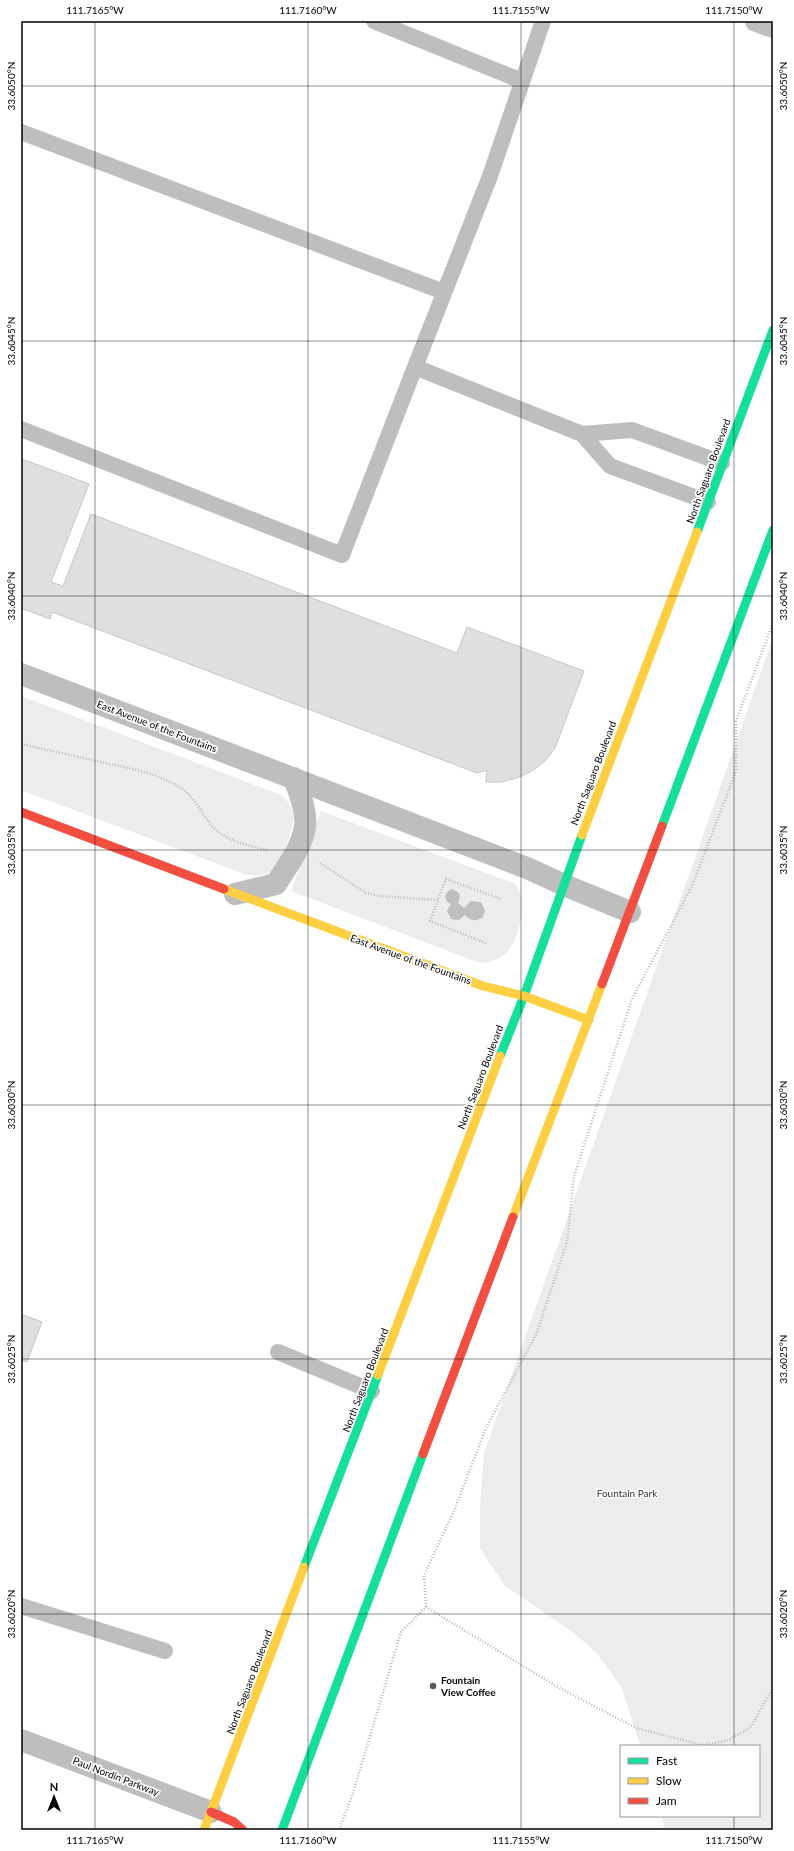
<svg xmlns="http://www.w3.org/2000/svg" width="794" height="1851" font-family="Lato,sans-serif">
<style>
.green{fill:#ececec}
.water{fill:#bfbfbf}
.building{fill:#dfdfdf;stroke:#c7c7c7}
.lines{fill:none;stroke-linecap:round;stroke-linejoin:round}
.path{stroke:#b9b9b9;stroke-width:2.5;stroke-dasharray:1 2;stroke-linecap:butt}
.lane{stroke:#bebebe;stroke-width:16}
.street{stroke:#bebebe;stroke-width:22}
.fast{stroke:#16e098;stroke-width:9}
.slow{stroke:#ffcf43;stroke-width:9}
.jam{stroke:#f24e42;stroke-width:9}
.ticks{fill:none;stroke:#000;stroke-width:1;stroke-opacity:0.45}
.poi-dot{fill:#595959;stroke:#fff;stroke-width:1.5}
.labels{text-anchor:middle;stroke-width:3.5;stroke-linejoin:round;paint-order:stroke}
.street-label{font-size:10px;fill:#000;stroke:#fff}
.park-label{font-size:10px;fill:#333;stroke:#fff}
.poi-label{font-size:10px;font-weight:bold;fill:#000;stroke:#fff;text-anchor:start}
.neatline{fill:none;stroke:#000;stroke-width:1.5}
.ticks-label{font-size:10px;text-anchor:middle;fill:#000}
</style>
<rect width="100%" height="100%" fill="#fff"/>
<!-- green -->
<path class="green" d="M773 638V1830H665L661 1816H759V1746H640L622 1688 596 1652 571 1631 504 1585 480 1549V1506L484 1453Z
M21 696 281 795C301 812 293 827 285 848 282 856 280 864 274 869 266 876 257 876 247 875L21 790Z
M321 811 515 884C530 899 519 939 506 953 499 960 490 962 480 963L291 891Z"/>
<!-- water -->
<path class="water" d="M452 889 459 893 460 897 458 903 464 908 471 901 481 902 485 910 483 917C476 922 470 921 465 915L459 920 451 919 447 911 451 904 447 902 445 896 448 891Z"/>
<!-- building -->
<path class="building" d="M22 459 89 484 51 582 63 586 91 514 457 653 467 627 584 671 555 748 545 761 532 771 517 778 501 782H486L487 770 477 773 52 612 50 619 21 608Z
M21 1314 42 1322 27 1362 21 1360Z"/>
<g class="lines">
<!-- path -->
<path class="path" d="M21 744C48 750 75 756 101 762 127 768 156 772 179 787 195 796 201 813 212 826 227 842 247 845 267 850
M320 863 366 893 379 896 438 900
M486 943 430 921 446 879 501 899
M426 1607 556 1686 636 1728 702 1745 726 1741 750 1728 773 1688
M339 1830 353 1793 401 1632 426 1607 424 1575 454 1511 486 1428 536 1335 567 1242 574 1176 632 999 692 886 736 771V721L773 623"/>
<!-- lane -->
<path class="lane" d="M374 21 522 81
M543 21 490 176 415 367 582 434 610 466 708 502
M21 132 444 292
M21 429 342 555 415 367
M582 434 632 430 722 463
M278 1352 372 1391
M21 1606 165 1651"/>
<!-- street -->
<path class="street" d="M756 21 773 27
M21 674 527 868 564 885 630 912
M235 894 276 884C287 866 302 848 305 826 307 810 299 793 294 778
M21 1740 211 1812"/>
<!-- fast -->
<path class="fast" d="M697 532 773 330
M662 826 773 530
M500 1056 524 996 582 835
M304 1567 378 1375
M282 1830 423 1454"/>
<!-- slow -->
<path class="slow" d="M582 835 697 532
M224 889 483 986 524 996 589 1020
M513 1217 602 984
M378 1375 500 1056
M204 1830 304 1567"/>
<!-- jam -->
<path class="jam" d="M21 812 224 889
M602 984 662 826
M423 1454 513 1217
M211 1812 234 1822 243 1830"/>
</g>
<!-- ticks -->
<path class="ticks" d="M95 21V1830M308 21V1830M521 21V1830M734 21V1746M21 86H773M21 341H773M21 596H773M21 850H773M21 1105H773M21 1359H773M21 1614H773M734 1816V1830"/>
<!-- markers -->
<circle class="poi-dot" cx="433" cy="1686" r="4"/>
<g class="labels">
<!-- street labels -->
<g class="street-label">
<text transform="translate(708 471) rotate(-70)" y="4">North Saguaro Boulevard</text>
<text transform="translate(157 726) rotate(21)" y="4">East Avenue of the Fountains</text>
<text transform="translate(593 773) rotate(-69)" y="4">North Saguaro Boulevard</text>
<text transform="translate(411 959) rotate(20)" y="4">East Avenue of the Fountains</text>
<text transform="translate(480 1077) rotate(-69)" y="4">North Saguaro Boulevard</text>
<text transform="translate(365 1380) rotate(-69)" y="4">North Saguaro Boulevard</text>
<text transform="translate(249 1682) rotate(-69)" y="4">North Saguaro Boulevard</text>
<text transform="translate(116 1776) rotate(21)" y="4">Paul Nordin Parkway</text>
</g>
<!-- park labels -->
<g class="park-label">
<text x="627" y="1497">Fountain Park</text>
</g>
<!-- poi labels -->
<g class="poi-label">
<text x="441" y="1684">Fountain<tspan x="441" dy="12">View Coffee</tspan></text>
</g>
</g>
<!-- border -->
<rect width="794" height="1851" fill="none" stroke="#ffffff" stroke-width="44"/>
<!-- legend -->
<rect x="620" y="1745" width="140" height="72" fill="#ffffff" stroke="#999999"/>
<rect x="628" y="1758" width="20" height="6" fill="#16e098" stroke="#999999"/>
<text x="656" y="1765" font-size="12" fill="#000000">Fast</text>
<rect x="628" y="1778" width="20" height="6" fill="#ffcf43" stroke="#999999"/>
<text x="656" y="1785" font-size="12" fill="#000000">Slow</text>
<rect x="628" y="1798" width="20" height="6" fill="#f24e42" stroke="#999999"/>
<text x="656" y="1805" font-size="12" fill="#000000">Jam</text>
<!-- north arrow -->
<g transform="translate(54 1797)" stroke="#ffffff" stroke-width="3" paint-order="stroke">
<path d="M0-3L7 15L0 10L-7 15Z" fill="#000000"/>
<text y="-6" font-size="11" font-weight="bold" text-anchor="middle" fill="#000000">N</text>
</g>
<rect x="22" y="22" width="750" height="1807" class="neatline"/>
<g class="ticks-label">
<text x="95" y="14">111.7165°W</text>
<text x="308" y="14">111.7160°W</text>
<text x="521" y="14">111.7155°W</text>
<text x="734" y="14">111.7150°W</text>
<text transform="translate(11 86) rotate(-90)" y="4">33.6050°N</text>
<text transform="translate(783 86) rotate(-90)" y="4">33.6050°N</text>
<text transform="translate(11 341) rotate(-90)" y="4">33.6045°N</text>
<text transform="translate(783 341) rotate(-90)" y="4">33.6045°N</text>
<text transform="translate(11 596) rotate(-90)" y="4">33.6040°N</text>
<text transform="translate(783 596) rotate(-90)" y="4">33.6040°N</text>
<text transform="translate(11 850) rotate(-90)" y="4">33.6035°N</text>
<text transform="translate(783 850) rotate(-90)" y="4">33.6035°N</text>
<text transform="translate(11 1105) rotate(-90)" y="4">33.6030°N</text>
<text transform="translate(783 1105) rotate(-90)" y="4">33.6030°N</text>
<text transform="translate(11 1359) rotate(-90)" y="4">33.6025°N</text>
<text transform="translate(783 1359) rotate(-90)" y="4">33.6025°N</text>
<text transform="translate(11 1614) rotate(-90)" y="4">33.6020°N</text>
<text transform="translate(783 1614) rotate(-90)" y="4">33.6020°N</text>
<text x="95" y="1844">111.7165°W</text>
<text x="308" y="1844">111.7160°W</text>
<text x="521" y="1844">111.7155°W</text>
<text x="734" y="1844">111.7150°W</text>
</g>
</svg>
